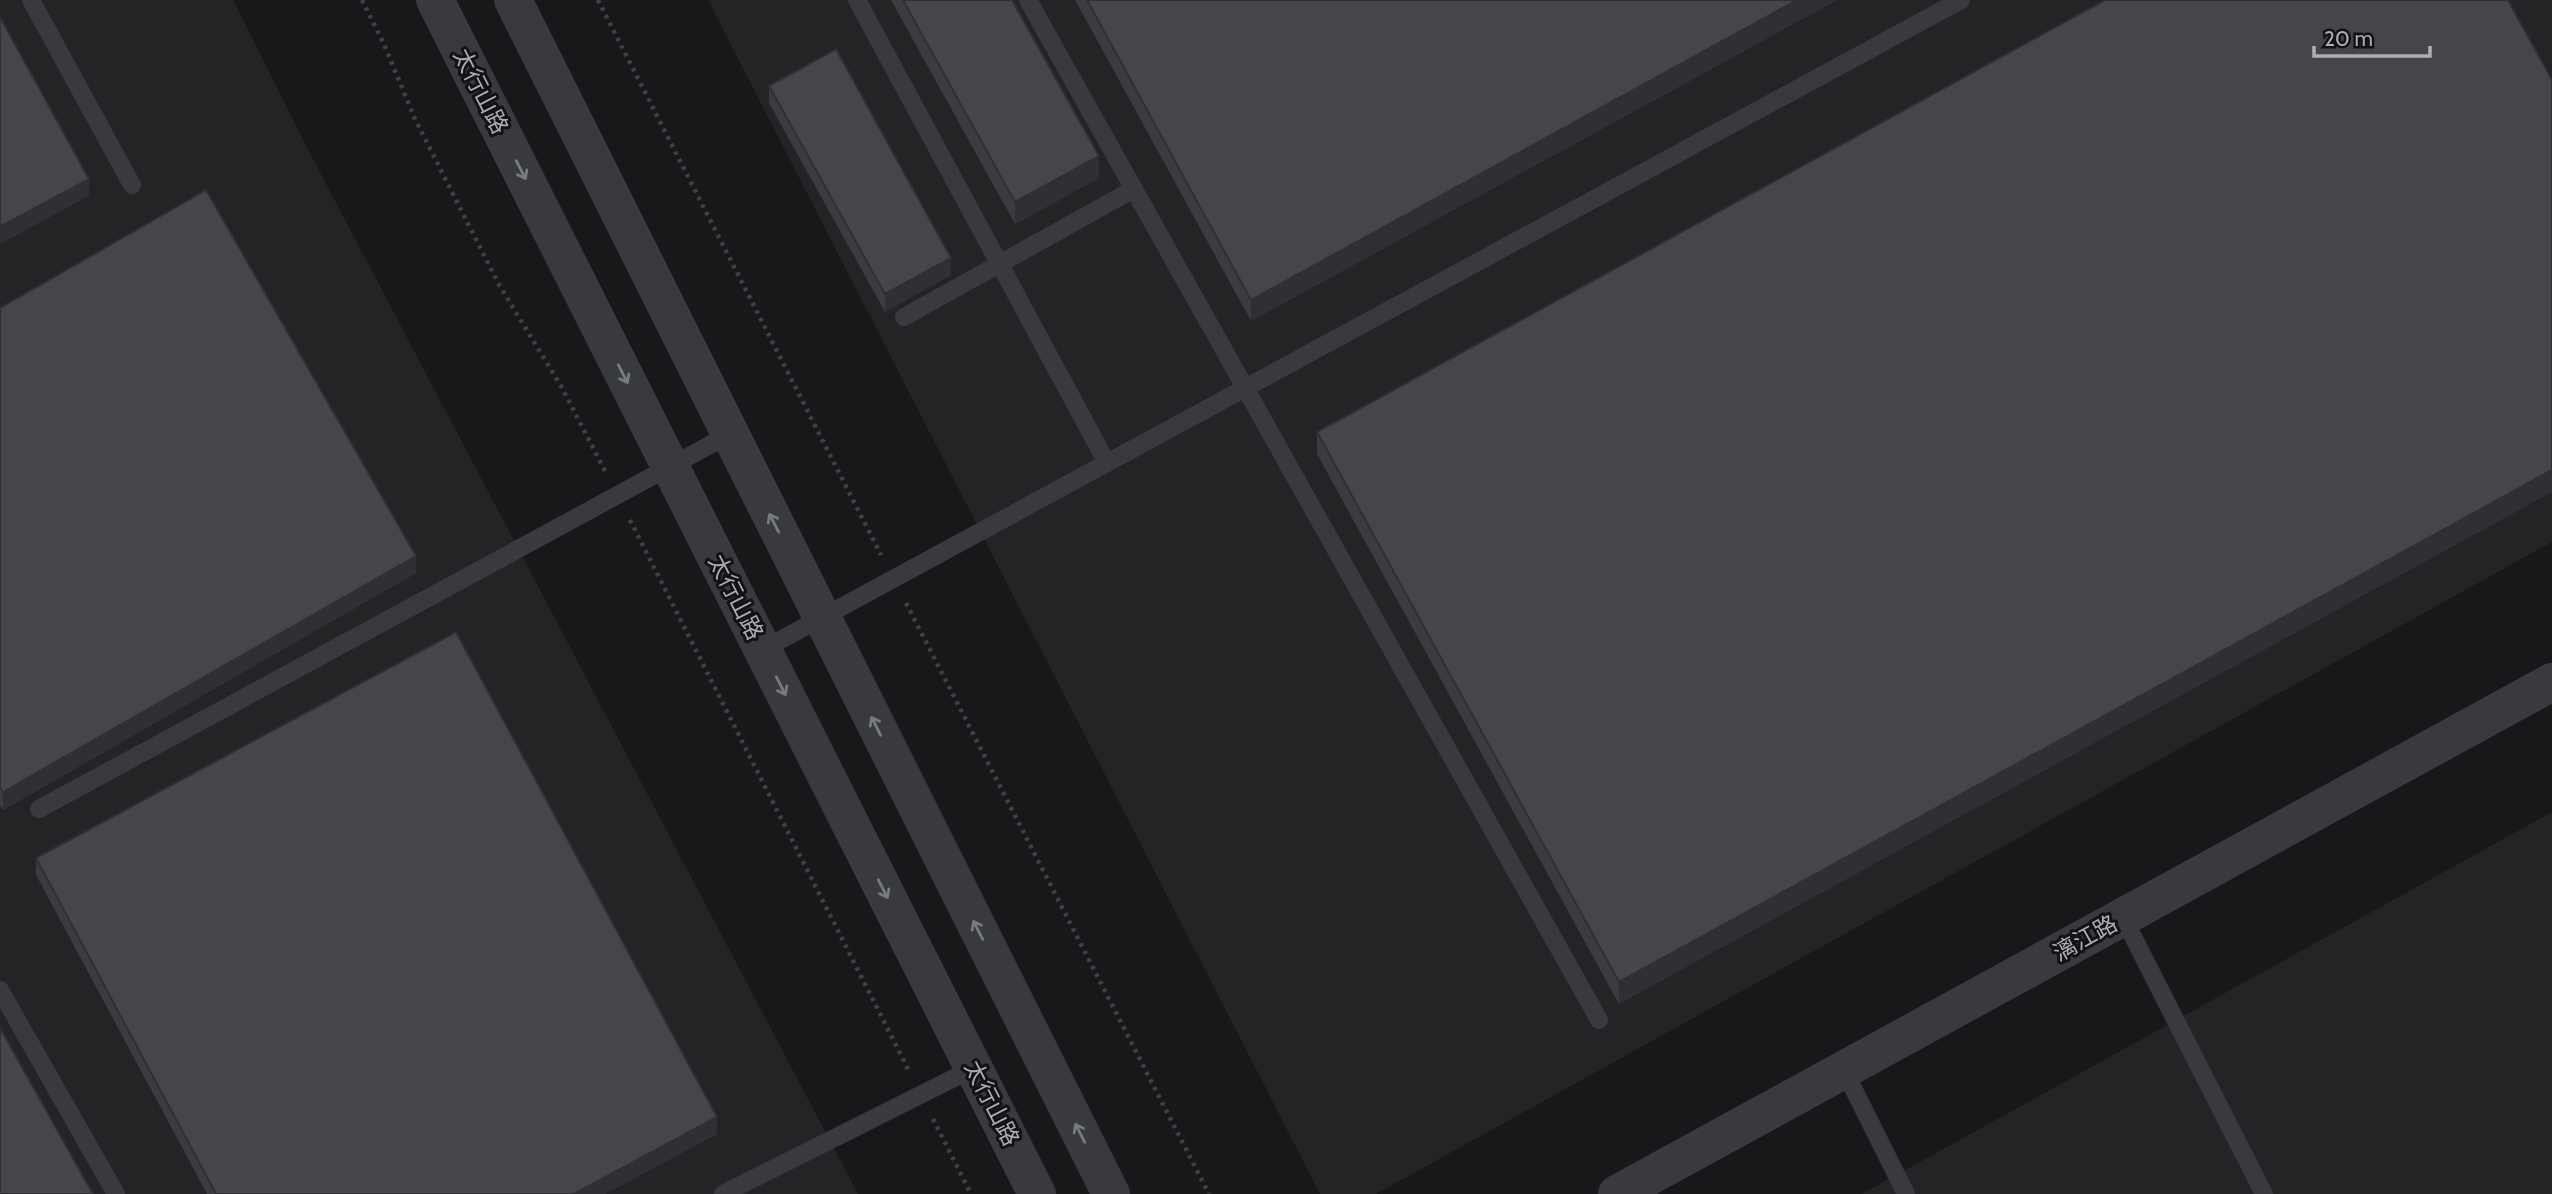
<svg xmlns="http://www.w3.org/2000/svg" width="2552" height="1194" font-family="Cabin,'Noto Sans SC',sans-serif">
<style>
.built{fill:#242427}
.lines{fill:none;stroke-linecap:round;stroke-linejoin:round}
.path{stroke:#3f4145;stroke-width:4.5;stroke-dasharray:3.5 5;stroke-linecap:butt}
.service{stroke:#393a3f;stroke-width:18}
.tertiary{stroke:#393a3f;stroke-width:38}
.wall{fill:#3b3b40}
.shaded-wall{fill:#303034}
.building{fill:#45454a;stroke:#303034;stroke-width:2}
.oneway{stroke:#787a82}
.labels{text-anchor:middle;stroke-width:6;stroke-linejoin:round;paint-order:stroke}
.street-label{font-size:23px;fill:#abaeb9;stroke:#131315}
</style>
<rect width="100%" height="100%" fill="#18181a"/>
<!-- built -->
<path class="built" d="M0 0H233L303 140 858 1194H0Z
M708 0H2552V542L1376 1194H1320Z
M2552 812V1194H1862Z"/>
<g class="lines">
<!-- path -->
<path class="path" d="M362 0 383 42 415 119 498 283 561 386 605 471
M598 0 881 555
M630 520 909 1071
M906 603 1209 1194
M933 1119 971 1194"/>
<!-- service -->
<path class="service" d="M31 0 132 185
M857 0 1107 463
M1028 0 1599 1020
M904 317 1134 189
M762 650 1961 0
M39 809 730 434
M2123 917 2264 1194
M0 990 116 1194
M1844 1070 1906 1194
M723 1194 974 1068"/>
<!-- tertiary -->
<path class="tertiary" d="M435 0 1037 1194
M513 0 1111 1194
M1617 1194 2552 682"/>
</g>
<!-- wall -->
<path class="wall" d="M891 0H1012L1099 178 1015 224Z
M1075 0H1837L1251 321Z
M2552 80 1619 1004 1317 454V432Z
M769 86 951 275 885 312 769 103Z
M0 308 416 573 3 810 0 805Z
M36 858 717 1134 605 1194H207L36 875Z"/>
<!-- shaded-wall -->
<path class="shaded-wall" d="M1797 0H1837L1251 321V300Z
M1099 156V178L1015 224V202Z
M89 179V196L0 244V227Z
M951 258V275L885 312V294Z
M2552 470V492L1619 1004V982Z
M416 556V573L3 810V792Z
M717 1117V1134L605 1194H574Z"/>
<!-- building -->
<path class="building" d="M903 0H1012L1099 156 1015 202Z
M1087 0H1797L1251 300Z
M2105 0H2508L2552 80V470L1619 982 1317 432Z
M0 17 89 179 0 227Z
M836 49 951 258 885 294 769 86Z
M206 190 416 556 3 792 0 788V308Z
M456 632 717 1117 574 1194H216L36 858Z
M0 1028 93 1194H0Z"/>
<!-- one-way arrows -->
<defs><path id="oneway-shaft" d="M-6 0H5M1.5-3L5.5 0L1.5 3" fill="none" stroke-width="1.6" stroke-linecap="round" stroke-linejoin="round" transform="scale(1.75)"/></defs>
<g class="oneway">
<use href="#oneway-shaft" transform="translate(521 170) rotate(63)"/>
<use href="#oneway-shaft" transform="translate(623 374) rotate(63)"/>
<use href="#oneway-shaft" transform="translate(774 523) rotate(-117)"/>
<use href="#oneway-shaft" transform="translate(781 686) rotate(63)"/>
<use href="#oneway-shaft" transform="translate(876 726) rotate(-117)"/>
<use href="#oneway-shaft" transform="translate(883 889) rotate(63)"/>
<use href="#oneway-shaft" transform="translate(978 930) rotate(-117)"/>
<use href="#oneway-shaft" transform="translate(1080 1133) rotate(-117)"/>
</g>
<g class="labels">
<!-- street labels -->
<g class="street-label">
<text transform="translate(481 91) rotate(63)" y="8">太行山路</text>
<text transform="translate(736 597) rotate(63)" y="8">太行山路</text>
<text transform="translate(2085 938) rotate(-29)" y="8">漓江路</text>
<text transform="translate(992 1103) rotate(63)" y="8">太行山路</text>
</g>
</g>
<!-- scale -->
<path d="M2314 46v10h116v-10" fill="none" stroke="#abaeb9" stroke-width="3.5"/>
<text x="2324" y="46" font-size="21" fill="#abaeb9" stroke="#131315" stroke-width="5" paint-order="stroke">20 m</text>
</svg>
